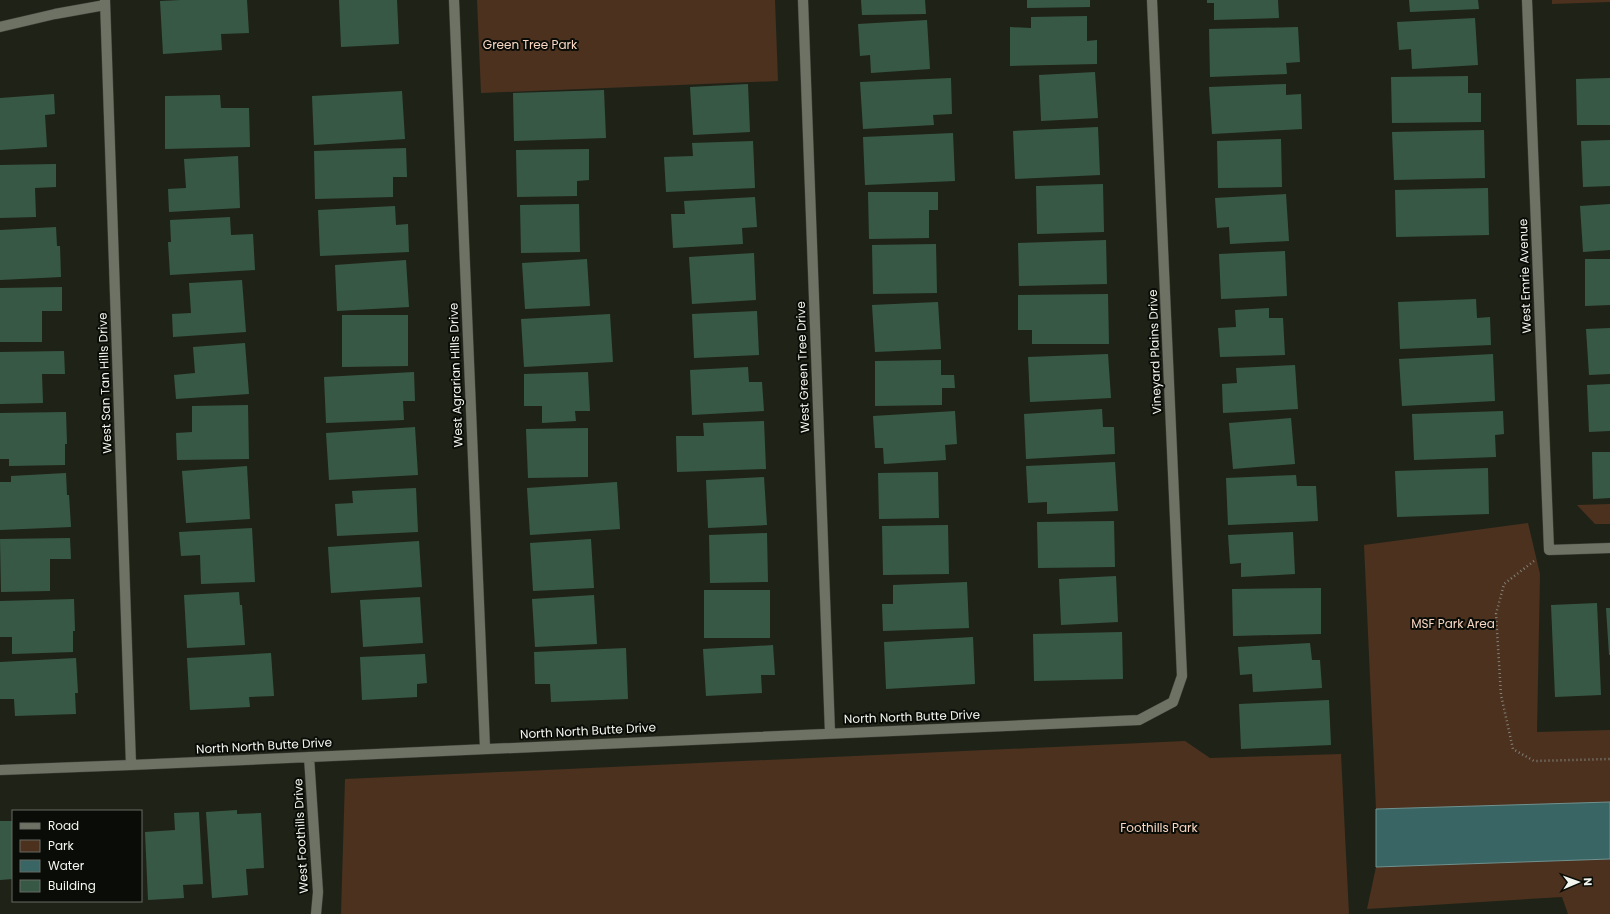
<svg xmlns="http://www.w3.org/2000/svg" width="1610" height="914" font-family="Poppins,sans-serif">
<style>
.green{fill:#4c311f}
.water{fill:#396665;stroke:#71918e}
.building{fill:#385846}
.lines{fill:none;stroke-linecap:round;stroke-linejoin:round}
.street-casing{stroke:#3c3f37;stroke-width:11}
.path{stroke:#80847a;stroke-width:2.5;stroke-dasharray:1 3;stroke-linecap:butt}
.street{stroke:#6d7264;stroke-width:10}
.labels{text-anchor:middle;stroke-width:4;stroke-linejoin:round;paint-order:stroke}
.park-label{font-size:12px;fill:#f8d6c1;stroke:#0a0c07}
.street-label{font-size:12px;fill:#f3f6ee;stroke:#0a0c07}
</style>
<rect width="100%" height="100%" fill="#1f2317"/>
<!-- green -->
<path class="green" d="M477 0H775L778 81 481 93Z
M1552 0H1610V2L1552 4Z
M1610 504V524H1595L1577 505Z
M1528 523 1540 574 1537 732 1610 730V802L1376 809 1364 545Z
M1185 741 1210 758 1341 754 1349 914H341L345 779Z
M1610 859V914H1568L1562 897 1367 909 1376 867Z"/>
<!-- water -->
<path class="water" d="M1610 802V859L1376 867V809Z"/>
<!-- building -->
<path class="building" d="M181 0H247L249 33 221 34 222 50 163 54 160 1Z
M339 0H397L399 44 341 47Z
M861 0H925L926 14 862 15Z
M1027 0H1090V7L1027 8Z
M1207 0H1278L1279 18 1214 20V3H1207Z
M1409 0H1478L1479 9 1410 12Z
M1087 16V41L1097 40V64L1010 66V27L1031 28V17Z
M1475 18 1478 65 1412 69 1411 49 1399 50 1397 22Z
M927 20 930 69 871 73 870 55 860 56 858 24Z
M1298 27 1300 62 1286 63 1287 74 1210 77 1209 29Z
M1095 72 1098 118 1041 121 1039 75Z
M1468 76V93H1481V122L1392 123 1391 77Z
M951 78 952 114 933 115 934 125 863 129 860 82Z
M1610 78V125H1577L1576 79Z
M748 84 750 132 693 135 690 87Z
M1286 84V95L1301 94 1302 129 1212 134 1209 87Z
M604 90 606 138 514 141 513 93Z
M402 91 405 139 314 145 312 96Z
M54 94 55 114 45 115 47 147 0 150V98Z
M220 95 221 108H249L250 147 165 149V96Z
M1098 127 1100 175 1015 179 1013 131Z
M1484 130 1485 178 1394 180 1392 132Z
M953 133 955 181 865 185 863 137Z
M1281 139 1282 187 1218 188 1217 141Z
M1610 140V186L1583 187 1581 141Z
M753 141 755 188 666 192 664 157 693 156 692 143Z
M406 148 407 177H393V197L315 199 314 151Z
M589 149V180L577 181V196L517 197 516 150Z
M238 156 240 208 169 212 168 189 186 188 184 159Z
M56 164V187L35 188 36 217 0 218V165Z
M1103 184 1104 232 1037 234 1036 186Z
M1488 188 1489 235 1396 237 1395 190Z
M868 192H938V210H929V238L869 239Z
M1286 194 1289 241 1230 244 1229 227 1217 228 1215 198Z
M755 197 757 227 742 228 743 244 673 248 671 214H685L684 201Z
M579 204 580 252 521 253 520 205Z
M1610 204V250L1583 252 1580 206Z
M395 206 396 225 408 224 409 252 320 256 318 210Z
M230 217 231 235 253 234 255 270 170 275 168 242H171L170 220Z
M56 227 57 246H60L61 277 0 280V230Z
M1106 240 1107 284 1019 286 1018 243Z
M936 244 937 293 873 294 872 245Z
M1285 251 1287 296 1221 299 1219 254Z
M754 253 756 300 692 304 689 257Z
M587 259 590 306 525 309 522 263Z
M1585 259H1610V305L1585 306Z
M406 260 409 307 337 311 335 265Z
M242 280 246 332 173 337 172 314 191 313 189 283Z
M62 287V311H42V342H0V288Z
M1108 294 1109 344H1032V330H1018V295Z
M1476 299 1477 318 1490 317 1491 345 1400 349 1398 302Z
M938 302 941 349 875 352 872 305Z
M1269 308V318H1283L1285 355 1220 357 1218 328 1236 327 1235 310Z
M757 311 759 355 694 358 692 314Z
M610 314 613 362 524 367 521 319Z
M342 315H408V366L342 367Z
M1610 328V374L1589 375 1586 329Z
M245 343 249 394 176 399 174 375 195 373 193 347Z
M64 351 65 374H42L43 403 0 404V352Z
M1108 354 1111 398 1030 402 1028 357Z
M1493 354 1495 401 1402 406 1399 359Z
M941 360V375H954L955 388H942V405L875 406V361Z
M1295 365 1298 409 1223 413 1222 384 1237 383 1236 368Z
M748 367 749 382H762L764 411 692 415 690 370Z
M414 372 415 401H403L404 420 326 423 324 377Z
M588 372 590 411H575L576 421 542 423V406H524V374Z
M1610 384V431L1589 432 1587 385Z
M248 405 249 459 177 460 176 433 192 432V406Z
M1102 409 1103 427H1114L1115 454 1026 459 1024 414Z
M955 411 957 444 945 445 946 460 884 464 883 448H875L873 416Z
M1503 411 1504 434 1495 435 1496 457 1414 460 1412 414Z
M66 412 67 444H65V465L9 466V459H0V413Z
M1291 418 1295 464 1233 469 1229 423Z
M764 421 766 469 677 472 676 436H704L703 423Z
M415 427 418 475 329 480 326 433Z
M588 428V477L528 478 526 429Z
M1592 452H1610V498L1593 499Z
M1115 462 1118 511 1047 514V502L1028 503 1026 466Z
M247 466 250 519 186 523 182 471Z
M1488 468 1489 514 1397 517 1395 471Z
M938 472 939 518 879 519 878 473Z
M66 473 67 495H69L71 527 0 530V482H11V476Z
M1296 475 1297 486H1316L1318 521 1228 525 1226 478Z
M764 477 767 525 708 528 706 480Z
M617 482 620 529 530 535 527 488Z
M416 488 418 532 337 536 335 504 353 503 352 491Z
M1114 521 1115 567 1038 568 1037 522Z
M948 525 949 574 883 575 882 526Z
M252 528 255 582 201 584 200 555 181 556 179 532Z
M1293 532 1295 574 1241 577V563L1230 564 1228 535Z
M767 533 768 582 710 583 709 535Z
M70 538 71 559H50V591L1 592 0 539Z
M591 539 594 588 533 591 530 543Z
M419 541 422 587 331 593 328 547Z
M1116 576 1118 622 1061 625 1059 579Z
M967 582 969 628 883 631 882 604H893V585Z
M1321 588V634L1233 636 1232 589Z
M704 590H770V638H704Z
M239 592 240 605H242L245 645 187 648 184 595Z
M594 595 597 644 535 647 532 599Z
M420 597 423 643 363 647 360 600Z
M74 599 75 631H73V652L12 654V637H0V601Z
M1597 603 1601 695 1555 697 1551 605Z
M1606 608H1610V655H1609Z
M1122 632 1123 679 1034 681 1033 634Z
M973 637 975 684 886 689 884 642Z
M1310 643 1312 660H1320L1322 688 1253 692 1252 674 1240 675 1238 647Z
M773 645 775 675H761L762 693 706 696 703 649Z
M626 648 628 699 551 702 550 684H535L534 652Z
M271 653 274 696 249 697 250 707 190 710 187 658Z
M425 654 427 683 417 684V697L362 700 360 657Z
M76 658 78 693H75L76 714 15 716 14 699H0V662Z
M1329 700 1331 745 1241 749 1239 704Z
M237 810V814L261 813 264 868 246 869 248 895 212 898 206 812Z
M199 812 203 884 183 885 184 898 148 900 145 832 175 830 174 813Z
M0 821H12L13 879 0 880Z"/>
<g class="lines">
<defs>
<path id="street" d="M105 0 131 765
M454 0 485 748
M803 0 830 733
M1527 0 1549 550 1610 548
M0 27 55 14 105 5
M309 757 318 892 316 914
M0 770 131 765 1139 720 1173 702 1182 676 1152 0"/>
</defs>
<!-- street casing -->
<use href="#street" class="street-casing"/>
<!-- path -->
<path class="path" d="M1534 561 1504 584 1496 614 1501 695 1513 749 1534 761 1610 759"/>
<!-- street -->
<use href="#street" class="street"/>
</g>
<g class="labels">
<!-- park labels -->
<g class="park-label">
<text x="530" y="49">Green Tree Park</text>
<text x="1453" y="628">MSF Park Area</text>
<text x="1159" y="832">Foothills Park</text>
</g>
<!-- street labels -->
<g class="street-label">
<text transform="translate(1525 276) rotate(-92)" y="4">West Emrie Avenue</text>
<text transform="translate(1155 352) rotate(-92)" y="4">Vineyard Plains Drive</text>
<text transform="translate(803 367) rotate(-92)" y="4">West Green Tree Drive</text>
<text transform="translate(456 375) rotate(-92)" y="4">West Agrarian Hills Drive</text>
<text transform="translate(105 383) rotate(-92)" y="4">West San Tan Hills Drive</text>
<text transform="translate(912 717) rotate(-2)" y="4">North North Butte Drive</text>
<text transform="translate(588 731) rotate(-3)" y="4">North North Butte Drive</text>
<text transform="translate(264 746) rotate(-3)" y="4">North North Butte Drive</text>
<text transform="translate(301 836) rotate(-93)" y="4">West Foothills Drive</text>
</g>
</g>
<!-- legend -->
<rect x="12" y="810" width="130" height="92" fill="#0a0c07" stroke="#676a63"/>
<rect x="20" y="823" width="20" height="6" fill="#6d7264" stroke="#676a63"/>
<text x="48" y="830" font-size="12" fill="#f3f6ee">Road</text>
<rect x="20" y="840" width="20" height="12" fill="#4c311f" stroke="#676a63"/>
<text x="48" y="850" font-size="12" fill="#f3f6ee">Park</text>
<rect x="20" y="860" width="20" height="12" fill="#396665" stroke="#676a63"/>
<text x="48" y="870" font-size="12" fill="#f3f6ee">Water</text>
<rect x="20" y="880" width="20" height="12" fill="#385846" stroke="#676a63"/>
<text x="48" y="890" font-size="12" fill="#f3f6ee">Building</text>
<!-- north arrow -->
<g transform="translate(1578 882) rotate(88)" stroke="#0a0c07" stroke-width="3" paint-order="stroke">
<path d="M0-3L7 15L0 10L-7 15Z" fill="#f3f6ee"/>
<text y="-6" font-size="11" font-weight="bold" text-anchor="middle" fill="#f3f6ee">N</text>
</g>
</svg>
